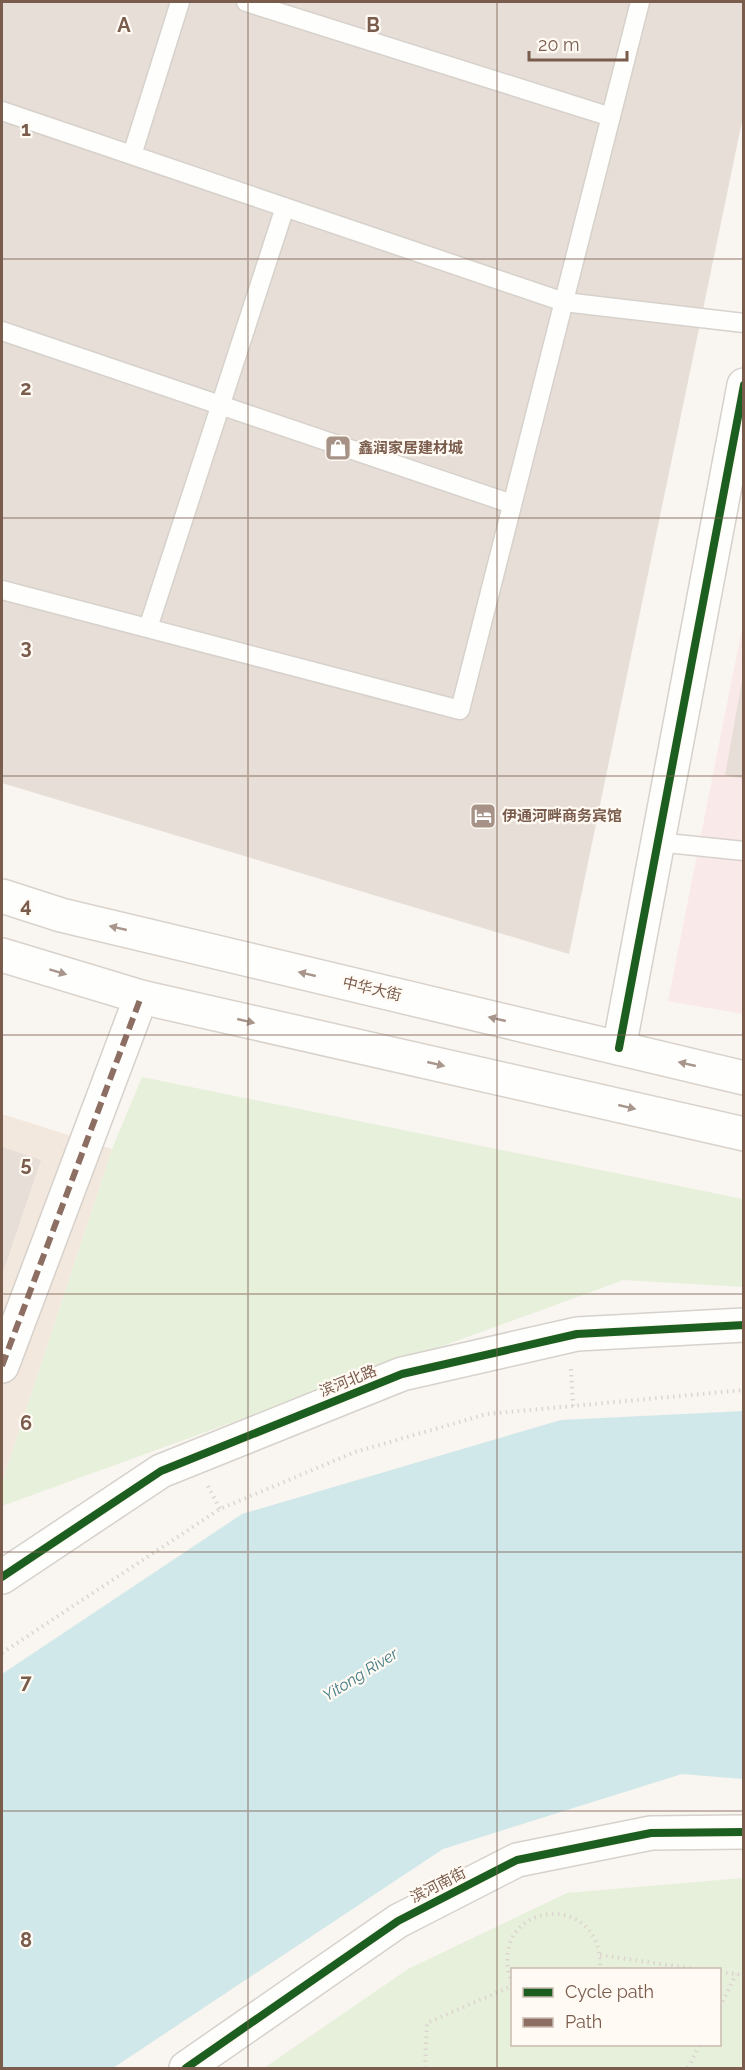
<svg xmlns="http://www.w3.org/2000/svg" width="745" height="2070" font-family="Raleway,'Noto Sans SC',sans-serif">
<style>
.residential{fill:#f2e8de}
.medical{fill:#fae9e9}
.green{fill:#e7f0db;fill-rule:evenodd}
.water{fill:#d0e8ea}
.building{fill:#e6ded7}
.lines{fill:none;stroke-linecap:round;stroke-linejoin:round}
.service-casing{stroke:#d7d1cb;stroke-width:21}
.minor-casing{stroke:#d7d1cb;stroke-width:36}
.secondary-casing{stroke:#d9d2cb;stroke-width:36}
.path{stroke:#dcd5d0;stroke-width:4;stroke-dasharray:1.5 4.5;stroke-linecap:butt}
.service{stroke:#fefefd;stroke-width:18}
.minor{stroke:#fefefd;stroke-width:33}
.secondary{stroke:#fefefd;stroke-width:33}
.quiet{stroke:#8d6e63;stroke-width:6;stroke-dasharray:12 6;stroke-linecap:butt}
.cycleway-casing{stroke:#fffaf3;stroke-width:11}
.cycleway{stroke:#1b5e20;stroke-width:8}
.oneway{fill:#a8958b}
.grid{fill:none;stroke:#7a5c4d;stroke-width:1.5;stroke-opacity:0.55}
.labels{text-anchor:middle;stroke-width:4.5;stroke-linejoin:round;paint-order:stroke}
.poi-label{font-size:15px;font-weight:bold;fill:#7a5c4d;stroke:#fffaf3;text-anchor:start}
.street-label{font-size:15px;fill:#7a5c4d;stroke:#fffaf3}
.water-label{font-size:16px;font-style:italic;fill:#437c86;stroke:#fffaf3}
.grid-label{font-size:20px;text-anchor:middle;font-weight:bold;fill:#7a5c4d;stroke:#fffaf3;stroke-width:4.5;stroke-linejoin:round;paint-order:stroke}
</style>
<rect width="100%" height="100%" fill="#f9f5f0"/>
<!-- residential -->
<path class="residential" d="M2 1114 112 1149 2 1483Z"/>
<!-- medical -->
<path class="medical" d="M743 624V1014L668 1001Z"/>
<!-- green -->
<path class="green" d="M142 1077 743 1199V1287L624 1280 2 1506V1483L112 1149Z
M743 1878V2068H264L408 1969 567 1893ZM512 1970H720V2044H512Z"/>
<!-- water -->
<path class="water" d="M743 1411V1779L682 1774 443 1849 113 2068H2V1674L242 1514 561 1420Z"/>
<!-- building -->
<path class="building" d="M2 2H744V112L569 954 2 783Z
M742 681H744V779L725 775Z
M2 1147 41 1160 2 1275Z"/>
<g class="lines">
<defs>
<path id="service" d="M246 2 611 117
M2 111 564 302 744 323
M132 155 180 2
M2 331 512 504
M2 590 460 710 640 2
M148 628 285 207
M657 842 744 851"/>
<path id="minor" d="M619 1048 744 385
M2 1366 141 997
M2 1577 161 1471 402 1374 577 1334 744 1325
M186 2068 398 1921 517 1860 651 1833 744 1832"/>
<path id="secondary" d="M2 896 61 915 744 1078
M2 955 141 997 744 1134"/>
</defs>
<!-- service casing -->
<use href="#service" class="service-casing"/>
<!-- minor casing -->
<use href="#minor" class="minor-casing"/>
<!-- secondary casing -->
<use href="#secondary" class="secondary-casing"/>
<!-- path -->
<path class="path" d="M571 1369 573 1406
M208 1486 220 1509
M2 1653 220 1509 355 1452 487 1414 744 1390
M600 1955 702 1970
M720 1972 744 1975
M512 1984C482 1901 605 1886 600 1970
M720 2007 736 1974
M425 2068 427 2023 512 1986
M688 2068 700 2044"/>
<!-- service -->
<use href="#service" class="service"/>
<!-- minor -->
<use href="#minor" class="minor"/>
<!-- secondary -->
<use href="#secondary" class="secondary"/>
<!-- quiet -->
<path class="quiet" d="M2 1366 141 997"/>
<defs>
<path id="cycleway" d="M619 1048 744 385
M2 1577 161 1471 402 1374 577 1334 744 1325
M186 2068 398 1921 517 1860 651 1833 744 1832"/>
</defs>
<!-- cycleway casing -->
<use href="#cycleway" class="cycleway-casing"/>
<!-- cycleway -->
<use href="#cycleway" class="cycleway"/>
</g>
<!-- one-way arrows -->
<defs><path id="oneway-solid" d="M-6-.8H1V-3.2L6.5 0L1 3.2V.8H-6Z" transform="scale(1.5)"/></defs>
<g class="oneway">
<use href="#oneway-solid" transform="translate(118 928) rotate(-167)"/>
<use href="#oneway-solid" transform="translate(58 972) rotate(17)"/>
<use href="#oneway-solid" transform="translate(307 974) rotate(-167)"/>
<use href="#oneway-solid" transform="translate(497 1019) rotate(-167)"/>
<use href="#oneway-solid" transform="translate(246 1021) rotate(13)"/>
<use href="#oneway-solid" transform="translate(436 1064) rotate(13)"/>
<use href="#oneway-solid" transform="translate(687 1064) rotate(-167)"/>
<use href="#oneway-solid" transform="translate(627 1107) rotate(13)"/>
</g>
<!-- grid -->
<path class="grid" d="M248 2V2068M497 2V2068M2 259H744M2 518H744M2 776H744M2 1035H744M2 1294H744M2 1552H744M2 1811H744"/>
<!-- icons -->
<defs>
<symbol id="shop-square" viewBox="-11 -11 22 22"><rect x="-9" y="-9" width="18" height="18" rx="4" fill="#a69286" stroke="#fffaf3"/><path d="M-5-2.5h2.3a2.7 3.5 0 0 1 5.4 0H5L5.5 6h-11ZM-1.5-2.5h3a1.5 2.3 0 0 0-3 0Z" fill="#fff"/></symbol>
<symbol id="hotel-square" viewBox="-11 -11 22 22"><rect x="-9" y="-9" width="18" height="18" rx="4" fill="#a69286" stroke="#fffaf3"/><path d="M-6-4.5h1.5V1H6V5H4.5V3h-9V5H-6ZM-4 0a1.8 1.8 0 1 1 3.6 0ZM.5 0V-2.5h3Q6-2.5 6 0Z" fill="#fff"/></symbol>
</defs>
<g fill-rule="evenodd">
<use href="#shop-square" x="323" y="433" width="30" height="30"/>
<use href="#hotel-square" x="468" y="801" width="30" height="30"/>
</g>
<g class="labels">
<!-- poi labels -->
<g class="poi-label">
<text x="358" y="453">鑫润家居建材城</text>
<text x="502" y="821">伊通河畔商务宾馆</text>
</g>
<!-- street labels -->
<g class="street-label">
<text transform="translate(372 989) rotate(13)" y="5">中华大街</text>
<text transform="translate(348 1381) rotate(-22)" y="5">滨河北路</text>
<text transform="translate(438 1885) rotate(-27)" y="5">滨河南街</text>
</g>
<!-- water labels -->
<g class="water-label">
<text transform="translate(360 1674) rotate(-32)" y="6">Yitong River</text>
</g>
</g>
<g class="grid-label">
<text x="124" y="32">A</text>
<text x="373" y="32">B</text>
<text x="26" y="136">1</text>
<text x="26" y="395">2</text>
<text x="26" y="654">3</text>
<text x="26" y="912">4</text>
<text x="26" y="1171">5</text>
<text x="26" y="1430">6</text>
<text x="26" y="1689">7</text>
<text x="26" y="1947">8</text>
</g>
<!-- border -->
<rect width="745" height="2070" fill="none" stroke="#7a5c4d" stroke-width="6"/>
<!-- legend -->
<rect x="511" y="1968" width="210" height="78" fill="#fffaf3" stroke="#cabbb1" stroke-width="1.5"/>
<rect x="523" y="1988" width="30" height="9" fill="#1b5e20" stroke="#cabbb1" stroke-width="1.5"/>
<text x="565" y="1998" font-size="18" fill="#7a5c4d">Cycle path</text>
<rect x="523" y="2018" width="30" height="9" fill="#8d6e63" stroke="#cabbb1" stroke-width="1.5"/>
<text x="565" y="2028" font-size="18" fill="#7a5c4d">Path</text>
<!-- scale -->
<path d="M529 51v9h98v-9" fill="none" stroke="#7a5c4d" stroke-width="3"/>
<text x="538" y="51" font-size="18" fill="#7a5c4d" stroke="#fffaf3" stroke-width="4.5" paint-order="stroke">20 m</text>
</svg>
